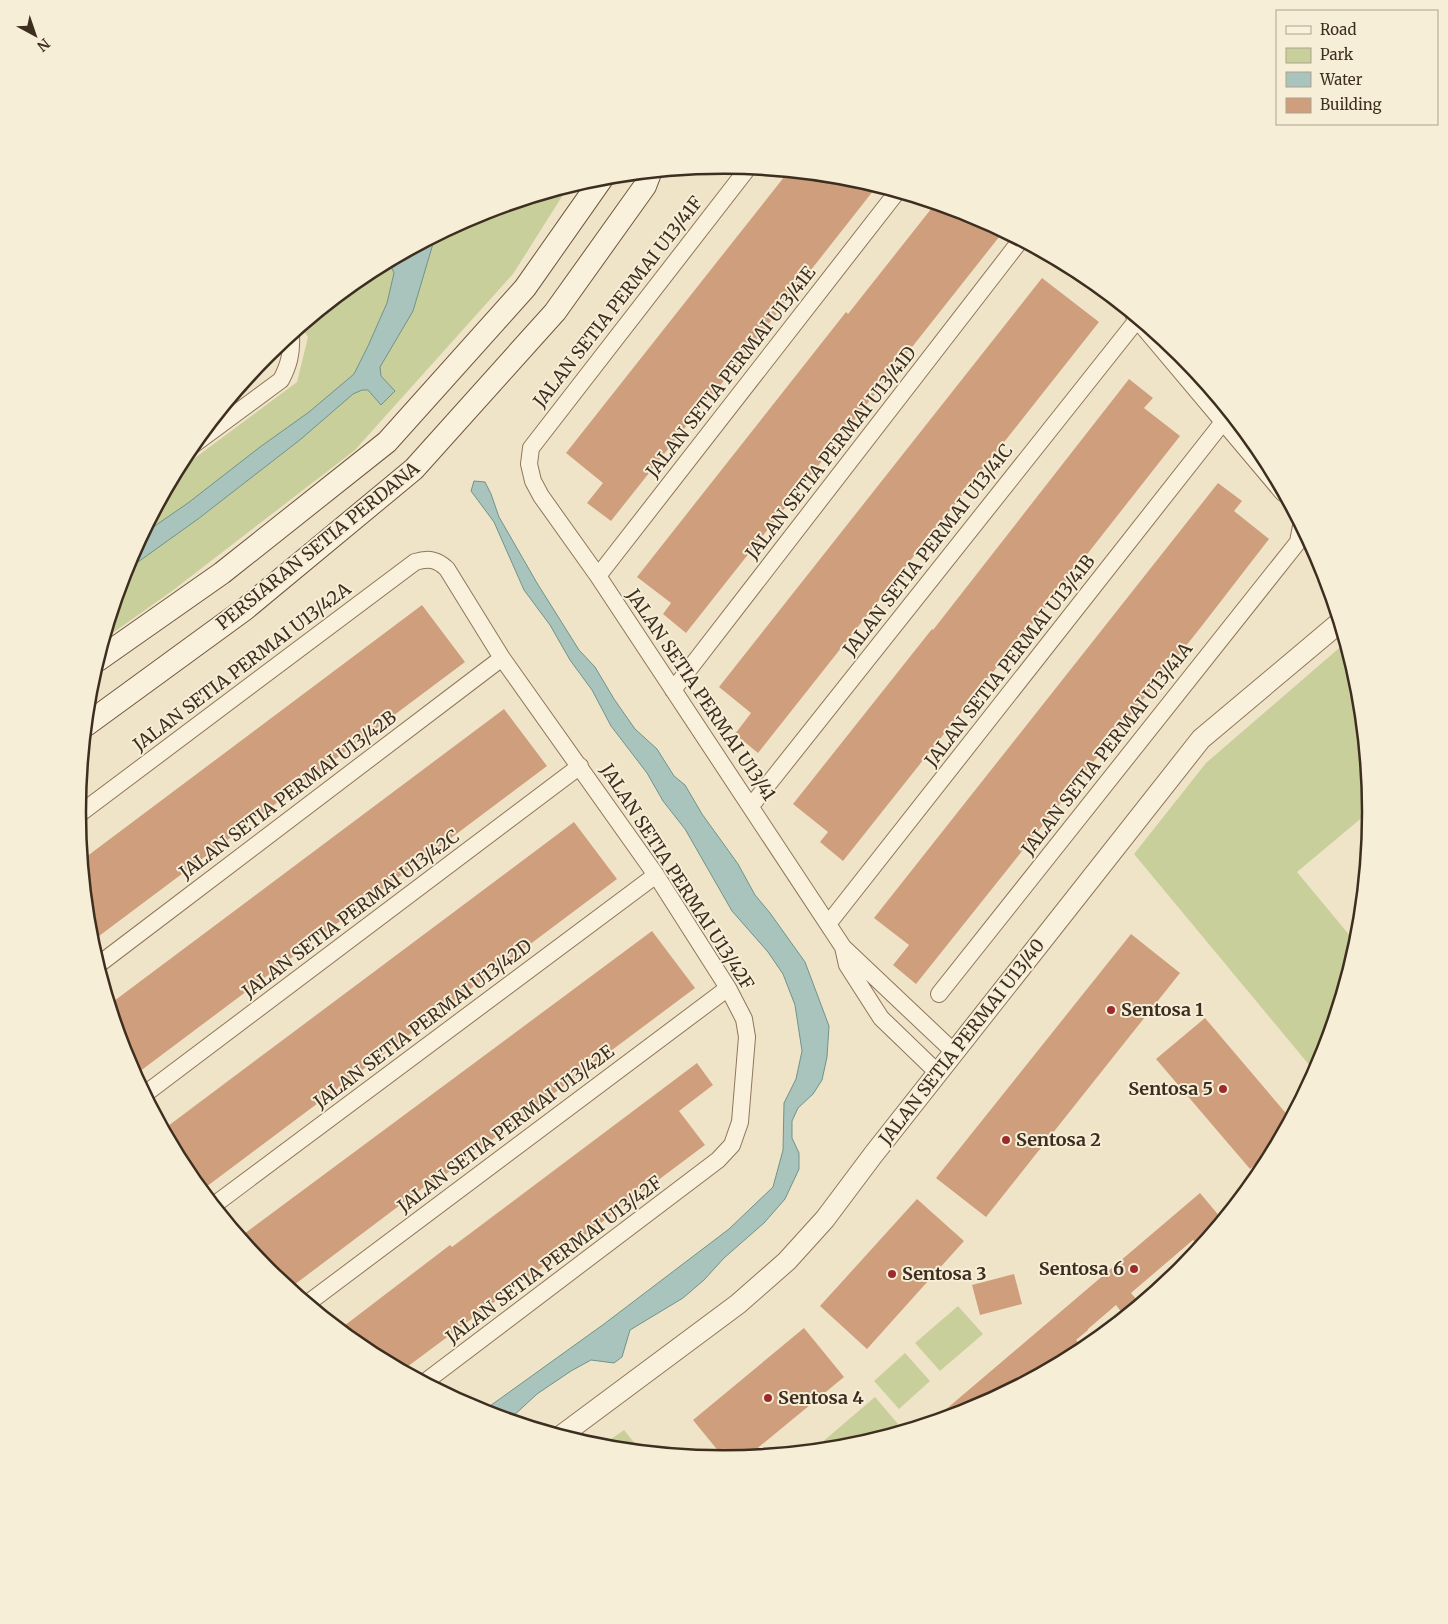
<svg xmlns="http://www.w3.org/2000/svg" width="1448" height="1624" font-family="Merriweather,serif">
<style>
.green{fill:#c9cf9b}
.water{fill:#a9c4bc;stroke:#6f938a}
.building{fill:#cf9f7d}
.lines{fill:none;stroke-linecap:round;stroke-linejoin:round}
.minor-casing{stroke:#8d765c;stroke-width:18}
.tertiary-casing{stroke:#8d765c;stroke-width:22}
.secondary-casing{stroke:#6f573f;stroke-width:24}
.minor{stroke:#faf1dc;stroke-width:16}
.tertiary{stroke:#faf1dc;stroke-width:20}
.secondary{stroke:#faf1dc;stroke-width:22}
.poi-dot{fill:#9e2a2b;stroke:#f7eed8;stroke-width:2}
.labels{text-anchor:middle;stroke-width:4;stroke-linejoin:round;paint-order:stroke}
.street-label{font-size:18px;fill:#3d2e20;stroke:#f7eed8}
.poi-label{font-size:18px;font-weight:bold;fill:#3d2e20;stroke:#f7eed8;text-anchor:start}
.rim{fill:none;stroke:#3d2e20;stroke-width:2.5}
</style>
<rect width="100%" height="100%" fill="#f0e4c8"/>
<!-- green -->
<path class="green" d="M568 187 513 274 355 450 172 591 104 639 127 564 176 472 297 382 308 337 301 327 365 274 477 215Z
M1345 643 1358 686 1370 811 1297 872 1356 943 1321 1060 1315 1072 1134 854 1206 763Z
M958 1306 983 1334 940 1371 915 1343Z
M905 1353 930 1381 899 1409 874 1381Z
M875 1397 898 1424 884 1436 850 1446 813 1450Z
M624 1430 640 1450 601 1446Z"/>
<!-- water -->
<path class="water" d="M435 237 413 311 380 367 381 376 395 391 381 405 368 390H362L353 394 301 439 198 519 124 572 127 564 143 534 188 503 260 447 309 412 354 374 368 346 387 303 394 273 389 262Z
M474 481 485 482 491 494 499 517 537 583 579 650 595 667 614 699 635 729 657 749 674 776 685 785 702 814 738 864 755 895 770 913 805 962 829 1026 827 1057 822 1080 813 1094 798 1108 792 1121V1138L799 1153V1169L785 1199 764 1223 724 1258 704 1280 683 1298 630 1330 622 1357 614 1363 591 1360 571 1371 537 1394 510 1419 483 1411 604 1324 729 1229 773 1187 783 1150 784 1103 796 1079 802 1051 795 1005 783 974 768 952 732 911 685 829 663 801 647 773 611 726 592 690 570 660 550 625 524 590 494 522 471 491Z"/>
<!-- building -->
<path class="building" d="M788 172 850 178 877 186 726 378 696 416 695 415 611 521 587 503 603 483 566 453Z
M935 204 972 215 1003 232 686 633 663 614 671 603 637 577 846 312 848 314Z
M1042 278 1099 322 758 753 735 734 751 713 719 687Z
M1129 379 1153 398 1144 408 1180 436 1026 632 1001 662 843 861 820 842 828 832 793 804 932 629 933 630Z
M1218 483 1242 501 1234 511 1269 539 1201 627 916 984 893 965 909 945 874 918Z
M422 605 465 662 91 942 82 860Z
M504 709 547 766 135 1075 127 1059 110 1004Z
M574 822 617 879 202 1190 186 1171 164 1129Z
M652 931 695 988 430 1186 428 1184 290 1288 267 1269 240 1237Z
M1131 934 1180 973 986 1217 936 1178Z
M1205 1018 1290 1118 1274 1148 1250 1169 1156 1059Z
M697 1063 713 1085 679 1111 705 1145 521 1283 509 1291 403 1370 365 1350 340 1329 450 1245 452 1247Z
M1200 1193 1221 1218 1208 1228 1212 1232 1199 1247 1193 1240 1131 1293 1137 1300 1122 1313 1116 1305 1088 1329V1330L1076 1340 1083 1348 1066 1359 1061 1353 1032 1377 971 1409 931 1422Z
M917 1199 964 1241 867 1349 820 1306Z
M1014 1274 1022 1304 980 1315 972 1285Z
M804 1328 844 1377 748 1456 724 1458 693 1420Z"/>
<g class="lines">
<defs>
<path id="minor" d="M748 168 531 448 529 464 533 481 541 496 598 576 843 947 954 1052
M1134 316 1283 493
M193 445 281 380C289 365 292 353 291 335
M598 576 897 192
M673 690 1020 241
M751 806 1137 320
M78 815 415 562C428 558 437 559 447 569L502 658 656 875 728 988 744 1019 747 1037 740 1122 732 1145 718 1160 425 1382
M828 924 1223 422
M843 947 847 965 881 1018 938 1073
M98 965 502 658
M939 994 1298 542 1301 526
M145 1094 580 766
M214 1205 656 875
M308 1303 728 988"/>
<path id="tertiary" d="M562 1435 738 1304 787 1261 825 1219 873 1155 1201 739 1339 623"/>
<path id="secondary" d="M98 660 222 573 387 442 525 288 603 177
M86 725 245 609 414 469 555 312 645 186 650 173"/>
</defs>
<!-- minor casing -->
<use href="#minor" class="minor-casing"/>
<!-- tertiary casing -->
<use href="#tertiary" class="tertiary-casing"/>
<!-- secondary casing -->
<use href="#secondary" class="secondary-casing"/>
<!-- minor -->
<use href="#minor" class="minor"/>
<!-- tertiary -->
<use href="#tertiary" class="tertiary"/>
<!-- secondary -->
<use href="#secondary" class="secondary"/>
</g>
<!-- markers -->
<g class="poi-dot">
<circle cx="1111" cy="1010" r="5"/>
<circle cx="1223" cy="1089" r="5"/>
<circle cx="1006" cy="1140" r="5"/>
<circle cx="1134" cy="1269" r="5"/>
<circle cx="892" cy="1274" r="5"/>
<circle cx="768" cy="1398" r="5"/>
</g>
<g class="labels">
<!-- street labels -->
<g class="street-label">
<text transform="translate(618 302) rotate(-52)" y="6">JALAN SETIA PERMAI U13/41F</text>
<text transform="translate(731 372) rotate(-52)" y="6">JALAN SETIA PERMAI U13/41E</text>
<text transform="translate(831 453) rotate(-52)" y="6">JALAN SETIA PERMAI U13/41D</text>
<text transform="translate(318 546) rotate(-39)" y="6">PERSIARAN SETIA PERDANA</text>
<text transform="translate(928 550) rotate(-52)" y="6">JALAN SETIA PERMAI U13/41C</text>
<text transform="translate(1010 661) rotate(-52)" y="6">JALAN SETIA PERMAI U13/41B</text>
<text transform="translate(242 667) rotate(-37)" y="6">JALAN SETIA PERMAI U13/42A</text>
<text transform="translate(701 695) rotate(56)" y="6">JALAN SETIA PERMAI U13/41</text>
<text transform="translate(1107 749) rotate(-52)" y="6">JALAN SETIA PERMAI U13/41A</text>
<text transform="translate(288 795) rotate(-37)" y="6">JALAN SETIA PERMAI U13/42B</text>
<text transform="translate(677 877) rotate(57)" y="6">JALAN SETIA PERMAI U13/42F</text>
<text transform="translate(351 914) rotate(-37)" y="6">JALAN SETIA PERMAI U13/42C</text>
<text transform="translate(423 1024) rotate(-37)" y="6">JALAN SETIA PERMAI U13/42D</text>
<text transform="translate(962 1042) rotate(-52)" y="6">JALAN SETIA PERMAI U13/40</text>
<text transform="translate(506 1129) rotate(-37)" y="6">JALAN SETIA PERMAI U13/42E</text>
<text transform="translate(554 1260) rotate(-37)" y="6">JALAN SETIA PERMAI U13/42F</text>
</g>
<!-- poi labels -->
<g class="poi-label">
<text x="1121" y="1016">Sentosa 1</text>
<text x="1213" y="1095" text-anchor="end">Sentosa 5</text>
<text x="1016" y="1146">Sentosa 2</text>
<text x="1124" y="1275" text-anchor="end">Sentosa 6</text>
<text x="902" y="1280">Sentosa 3</text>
<text x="778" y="1404">Sentosa 4</text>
</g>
</g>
<!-- crop -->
<path d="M0 0H1448V1624H0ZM86 812a638 638 0 1 1 1276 0a638 638 0 1 1-1276 0Z" fill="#f7eed8" fill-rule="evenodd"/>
<path class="rim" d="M86 812a638 638 0 1 1 1276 0a638 638 0 1 1-1276 0Z"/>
<!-- legend -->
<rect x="1276" y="10" width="162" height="115" fill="#f7eed8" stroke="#ada18e"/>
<rect x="1286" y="26" width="25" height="8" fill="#faf1dc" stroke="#ada18e"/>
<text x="1320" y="35" font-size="15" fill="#3d2e20">Road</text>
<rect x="1286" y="48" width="25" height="15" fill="#c9cf9b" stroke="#ada18e"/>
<text x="1320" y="60" font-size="15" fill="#3d2e20">Park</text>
<rect x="1286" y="72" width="25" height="15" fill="#a9c4bc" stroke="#ada18e"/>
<text x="1320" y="85" font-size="15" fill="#3d2e20">Water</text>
<rect x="1286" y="98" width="25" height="15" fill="#cf9f7d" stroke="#ada18e"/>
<text x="1320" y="110" font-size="15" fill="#3d2e20">Building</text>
<!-- north arrow -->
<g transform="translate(35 35) rotate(140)" stroke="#f7eed8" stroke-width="4" paint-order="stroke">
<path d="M0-4L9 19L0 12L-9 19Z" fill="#3d2e20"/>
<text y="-8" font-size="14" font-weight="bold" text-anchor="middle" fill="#3d2e20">N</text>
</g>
</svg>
